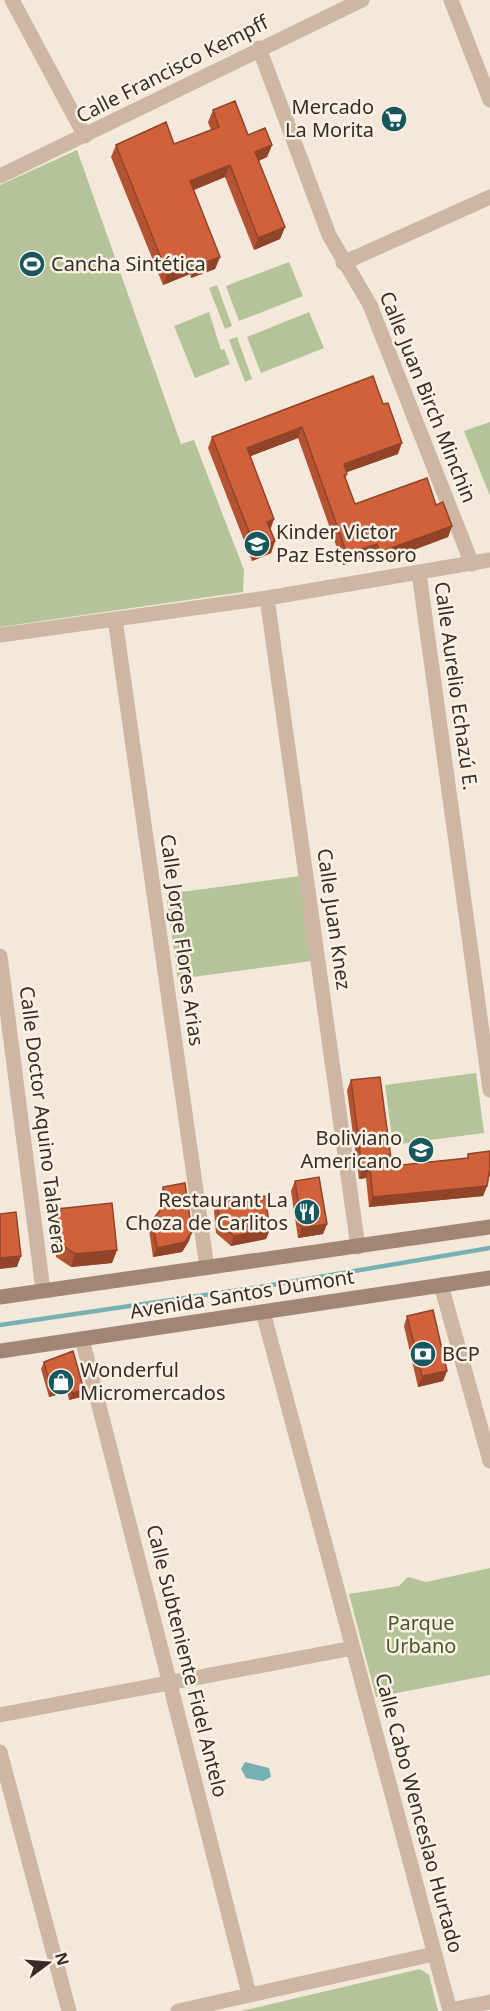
<svg xmlns="http://www.w3.org/2000/svg" width="490" height="2011" font-family="'Noto Sans',sans-serif">
<style>
.green{fill:#b5c498}
.water{fill:#76b0b3}
.lines{fill:none;stroke-linecap:round;stroke-linejoin:round}
.stream{stroke:#76b0b3;stroke-width:4.5}
.street{stroke:#cdb7a4;stroke-width:15}
.secondary{stroke:#a18676;stroke-width:15}
.wall{fill:#b35333}
.shaded-wall{fill:#924429}
.building{fill:#d0613b;stroke:#924429;stroke-width:1.5}
.labels{text-anchor:middle;stroke-width:5;stroke-linejoin:round;paint-order:stroke}
.street-label{font-size:20px;fill:#382c27;stroke:#fbf2e6}
.poi-label{font-size:20px;fill:#382c27;stroke:#fbf2e6;text-anchor:start}
.park-label{font-size:20px;fill:#465828;stroke:#fbf2e6}
</style>
<rect width="100%" height="100%" fill="#f4e8da"/>
<!-- green -->
<path class="green" d="M77 150 181 444 194 440 244 570 243 592 0 627V185Z
M289 262 303 296 239 321 226 286Z
M217 285 232 326 225 329 209 288Z
M209 312 221 350 224 349 230 364 195 378 174 326Z
M309 312 324 348 261 373 247 337Z
M237 337 252 379 245 382 229 340Z
M490 422V496L464 431Z
M300 876 312 961 178 979 166 894Z
M476 1073 484 1133 393 1145 385 1085Z
M490 1568V1675L376 1697 349 1594 399 1586 408 1577 426 1582Z
M420 1969 429 1975 438 2011H241Z"/>
<!-- water -->
<path class="water" d="M245 1762 269 1768 271 1777 263 1781 246 1778 241 1769Z"/>
<g class="lines">
<!-- stream -->
<path class="stream" d="M0 1325 260 1287 490 1248"/>
<!-- street -->
<path class="street" d="M12 0 85 136
M451 0 490 100
M259 48 329 235 370 305 472 564
M0 176 362 0
M343 263 490 197
M419 573 490 1090
M267 598 358 1247
M115 619 207 1268
M0 635 267 598 490 560
M0 956 43 1290
M441 1285 490 1461
M263 1312 450 2011
M82 1339 249 1994
M0 1715 353 1648
M0 1752 69 2011
M450 2010 490 2002
M178 2011 434 1954"/>
<!-- secondary -->
<path class="secondary" d="M0 1297 490 1227
M0 1351 490 1278"/>
</g>
<!-- wall -->
<path class="wall" d="M213 110 248 135 272 145 267 157 259 161 285 227 280 239 254 250 225 177 194 190 220 257 215 269 191 278 190 274 163 285 111 157 116 145 174 144 211 130 208 122Z
M373 376 398 454 347 472 346 478 355 504 436 505 452 526 448 537 376 564 373 555 343 565 298 438 251 456 270 530 275 541 271 553 252 561 208 448 212 437Z
M351 1080 392 1166 467 1158 468 1154 490 1151V1176L488 1178 487 1186 483 1196 369 1207 366 1178 359 1179 347 1090Z
M295 1181 327 1224 323 1234 298 1238 291 1191Z
M163 1187 189 1241 182 1252 153 1257 149 1230 152 1221 162 1208 160 1196Z
M217 1201 270 1229 266 1239 231 1246 216 1233 214 1211Z
M57 1209 117 1250 112 1263 71 1267 56 1257 53 1222Z
M407 1316 447 1371 443 1381 418 1387 404 1326Z
M44 1362 84 1390 81 1397 69 1400 67 1392 49 1397 41 1369Z"/>
<!-- shaded-wall -->
<path class="shaded-wall" d="M272 145 267 157 251 164 255 152Z
M230 165 225 177 186 193 190 181Z
M285 227 280 239 254 250 258 238Z
M220 257 215 269 191 278 196 266Z
M194 262 190 274 163 285 167 273Z
M302 427 298 438 243 459 247 448Z
M402 443 398 454 339 475 344 464Z
M274 519 270 531 267 522Z
M452 526 448 537 376 564 380 552Z
M275 541 271 553 252 561 256 550Z
M377 544 373 555 343 565 347 554Z
M370 1168 366 1178 359 1179 362 1169Z
M487 1186 483 1196 369 1207 373 1197Z
M327 1224 323 1234 298 1238 302 1228Z
M270 1229 266 1239 231 1246 234 1236Z
M192 1232 189 1241 182 1252 153 1257 157 1248Z
M117 1250 112 1263 71 1267 75 1254Z
M21 1256 17 1267 0 1269V1258Z
M447 1371 443 1381 418 1387 422 1376Z
M70 1385 67 1392 49 1397 51 1390Z
M84 1390 81 1397 69 1400 72 1393Z"/>
<!-- building -->
<path class="building" d="M235 101 248 135 265 128 272 145 255 152 285 227 258 238 230 165 190 181 220 257 196 266 194 262 167 273 116 145 166 122 174 144 219 127 213 110Z
M373 376 383 404 388 403 402 443 344 464 347 474 344 475 355 504 427 478 436 505 443 502 452 526 380 552 377 544 347 554 302 427 247 448 274 519 267 522 275 541 256 550 212 437Z
M380 1077 392 1166 468 1158V1154L490 1151V1168L487 1186 373 1197 370 1168 362 1169 351 1080Z
M319 1177 327 1224 302 1228 295 1181Z
M185 1183 192 1232 185 1242 157 1248 152 1221 166 1202 163 1187Z
M265 1196 270 1229 234 1236 220 1223 217 1201Z
M112 1203 117 1250 75 1254 61 1244 57 1209Z
M16 1212 21 1256 0 1258V1214Z
M433 1310 447 1371 422 1376 407 1316Z
M73 1351 84 1390 72 1393 70 1385 51 1390 44 1362Z"/>
<!-- icons -->
<defs>
<symbol id="supermarket-disc" viewBox="-11 -11 22 22"><circle r="9.5" fill="#18575d" stroke="#fbf2e6"/><path d="M-6-5.5h2.5l.6 2H6L4.5 2H-2.5L-4.4-4H-6ZM-1.5 3.2a1.3 1.3 0 1 0 .1 0ZM3 3.2a1.3 1.3 0 1 0 .1 0Z" fill="#fff"/></symbol>
<symbol id="stadium-disc" viewBox="-11 -11 22 22"><circle r="9.5" fill="#18575d" stroke="#fbf2e6"/><path d="M0-5a6.5 5 0 1 0 0 10a6.5 5 0 1 0 0-10ZM-3.5-1.8h7v3.6h-7Z" fill="#fff"/></symbol>
<symbol id="school-disc" viewBox="-11 -11 22 22"><circle r="9.5" fill="#18575d" stroke="#fbf2e6"/><path d="M0-5L7-2L0 1L-7-2ZM-4 1L0 2.5L4 1V4Q0 6-4 4Z" fill="#fff"/></symbol>
<symbol id="restaurant-disc" viewBox="-11 -11 22 22"><circle r="9.5" fill="#18575d" stroke="#fbf2e6"/><path d="M-5-6h1v4h1v-4h1v4h1v-4h1v5L-1.5 .5V6h-2V.5L-5-1ZM5-6V6H3V1.5H1.5Q1.5-4 5-6Z" fill="#fff"/></symbol>
<symbol id="bank-disc" viewBox="-11 -11 22 22"><circle r="9.5" fill="#18575d" stroke="#fbf2e6"/><path d="M-6-4H6V4H-6ZM0-2.3a2.3 2.3 0 1 0 0 4.6a2.3 2.3 0 1 0 0-4.6Z" fill="#fff"/></symbol>
<symbol id="shop-disc" viewBox="-11 -11 22 22"><circle r="9.5" fill="#18575d" stroke="#fbf2e6"/><path d="M-5-2.5h2.3a2.7 3.5 0 0 1 5.4 0H5L5.5 6h-11ZM-1.5-2.5h3a1.5 2.3 0 0 0-3 0Z" fill="#fff"/></symbol>
</defs>
<g fill-rule="evenodd">
<use href="#supermarket-disc" x="379" y="104" width="30" height="30"/>
<use href="#stadium-disc" x="17" y="249" width="30" height="30"/>
<use href="#school-disc" x="242" y="529" width="30" height="30"/>
<use href="#school-disc" x="406" y="1135" width="30" height="30"/>
<use href="#restaurant-disc" x="292" y="1197" width="30" height="30"/>
<use href="#bank-disc" x="408" y="1339" width="30" height="30"/>
<use href="#shop-disc" x="46" y="1367" width="30" height="30"/>
</g>
<g class="labels">
<!-- street labels -->
<g class="street-label">
<text transform="translate(172 69) rotate(-27)" y="7">Calle Francisco Kempff</text>
<text transform="translate(428 397) rotate(68)" y="7">Calle Juan Birch Minchin</text>
<text transform="translate(456 686) rotate(82)" y="7">Calle Aurelio Echazú E.</text>
<text transform="translate(334 919) rotate(82)" y="7">Calle Juan Knez</text>
<text transform="translate(182 940) rotate(82)" y="7">Calle Jorge Flores Arias</text>
<text transform="translate(43 1120) rotate(83)" y="7">Calle Doctor Aquino Talavera</text>
<text transform="translate(242 1294) rotate(-9)" y="7">Avenida Santos Dumont</text>
<text transform="translate(187 1661) rotate(76)" y="7">Calle Subteniente Fidel Antelo</text>
<text transform="translate(419 1813) rotate(75)" y="7">Calle Cabo Wenceslao Hurtado</text>
</g>
<!-- poi labels -->
<g class="poi-label">
<text x="374" y="114" text-anchor="end">Mercado<tspan x="374" dy="23">La Morita</tspan></text>
<text x="51" y="271">Cancha Sintética</text>
<text x="276" y="539">Kinder Victor<tspan x="276" dy="23">Paz Estenssoro</tspan></text>
<text x="402" y="1145" text-anchor="end">Boliviano<tspan x="402" dy="23">Americano</tspan></text>
<text x="288" y="1207" text-anchor="end">Restaurant La<tspan x="288" dy="23">Choza de Carlitos</tspan></text>
<text x="442" y="1361">BCP</text>
<text x="80" y="1377">Wonderful<tspan x="80" dy="23">Micromercados</tspan></text>
</g>
<!-- park labels -->
<g class="park-label">
<text x="421" y="1630">Parque<tspan x="421" dy="23">Urbano</tspan></text>
</g>
</g>
<!-- north arrow -->
<g transform="translate(48 1963) rotate(74)" stroke="#fbf2e6" stroke-width="4.5" paint-order="stroke">
<path d="M0-4.5L10 22L0 15L-10 22Z" fill="#382c27"/>
<text y="-9" font-size="16" font-weight="bold" text-anchor="middle" fill="#382c27">N</text>
</g>
</svg>
